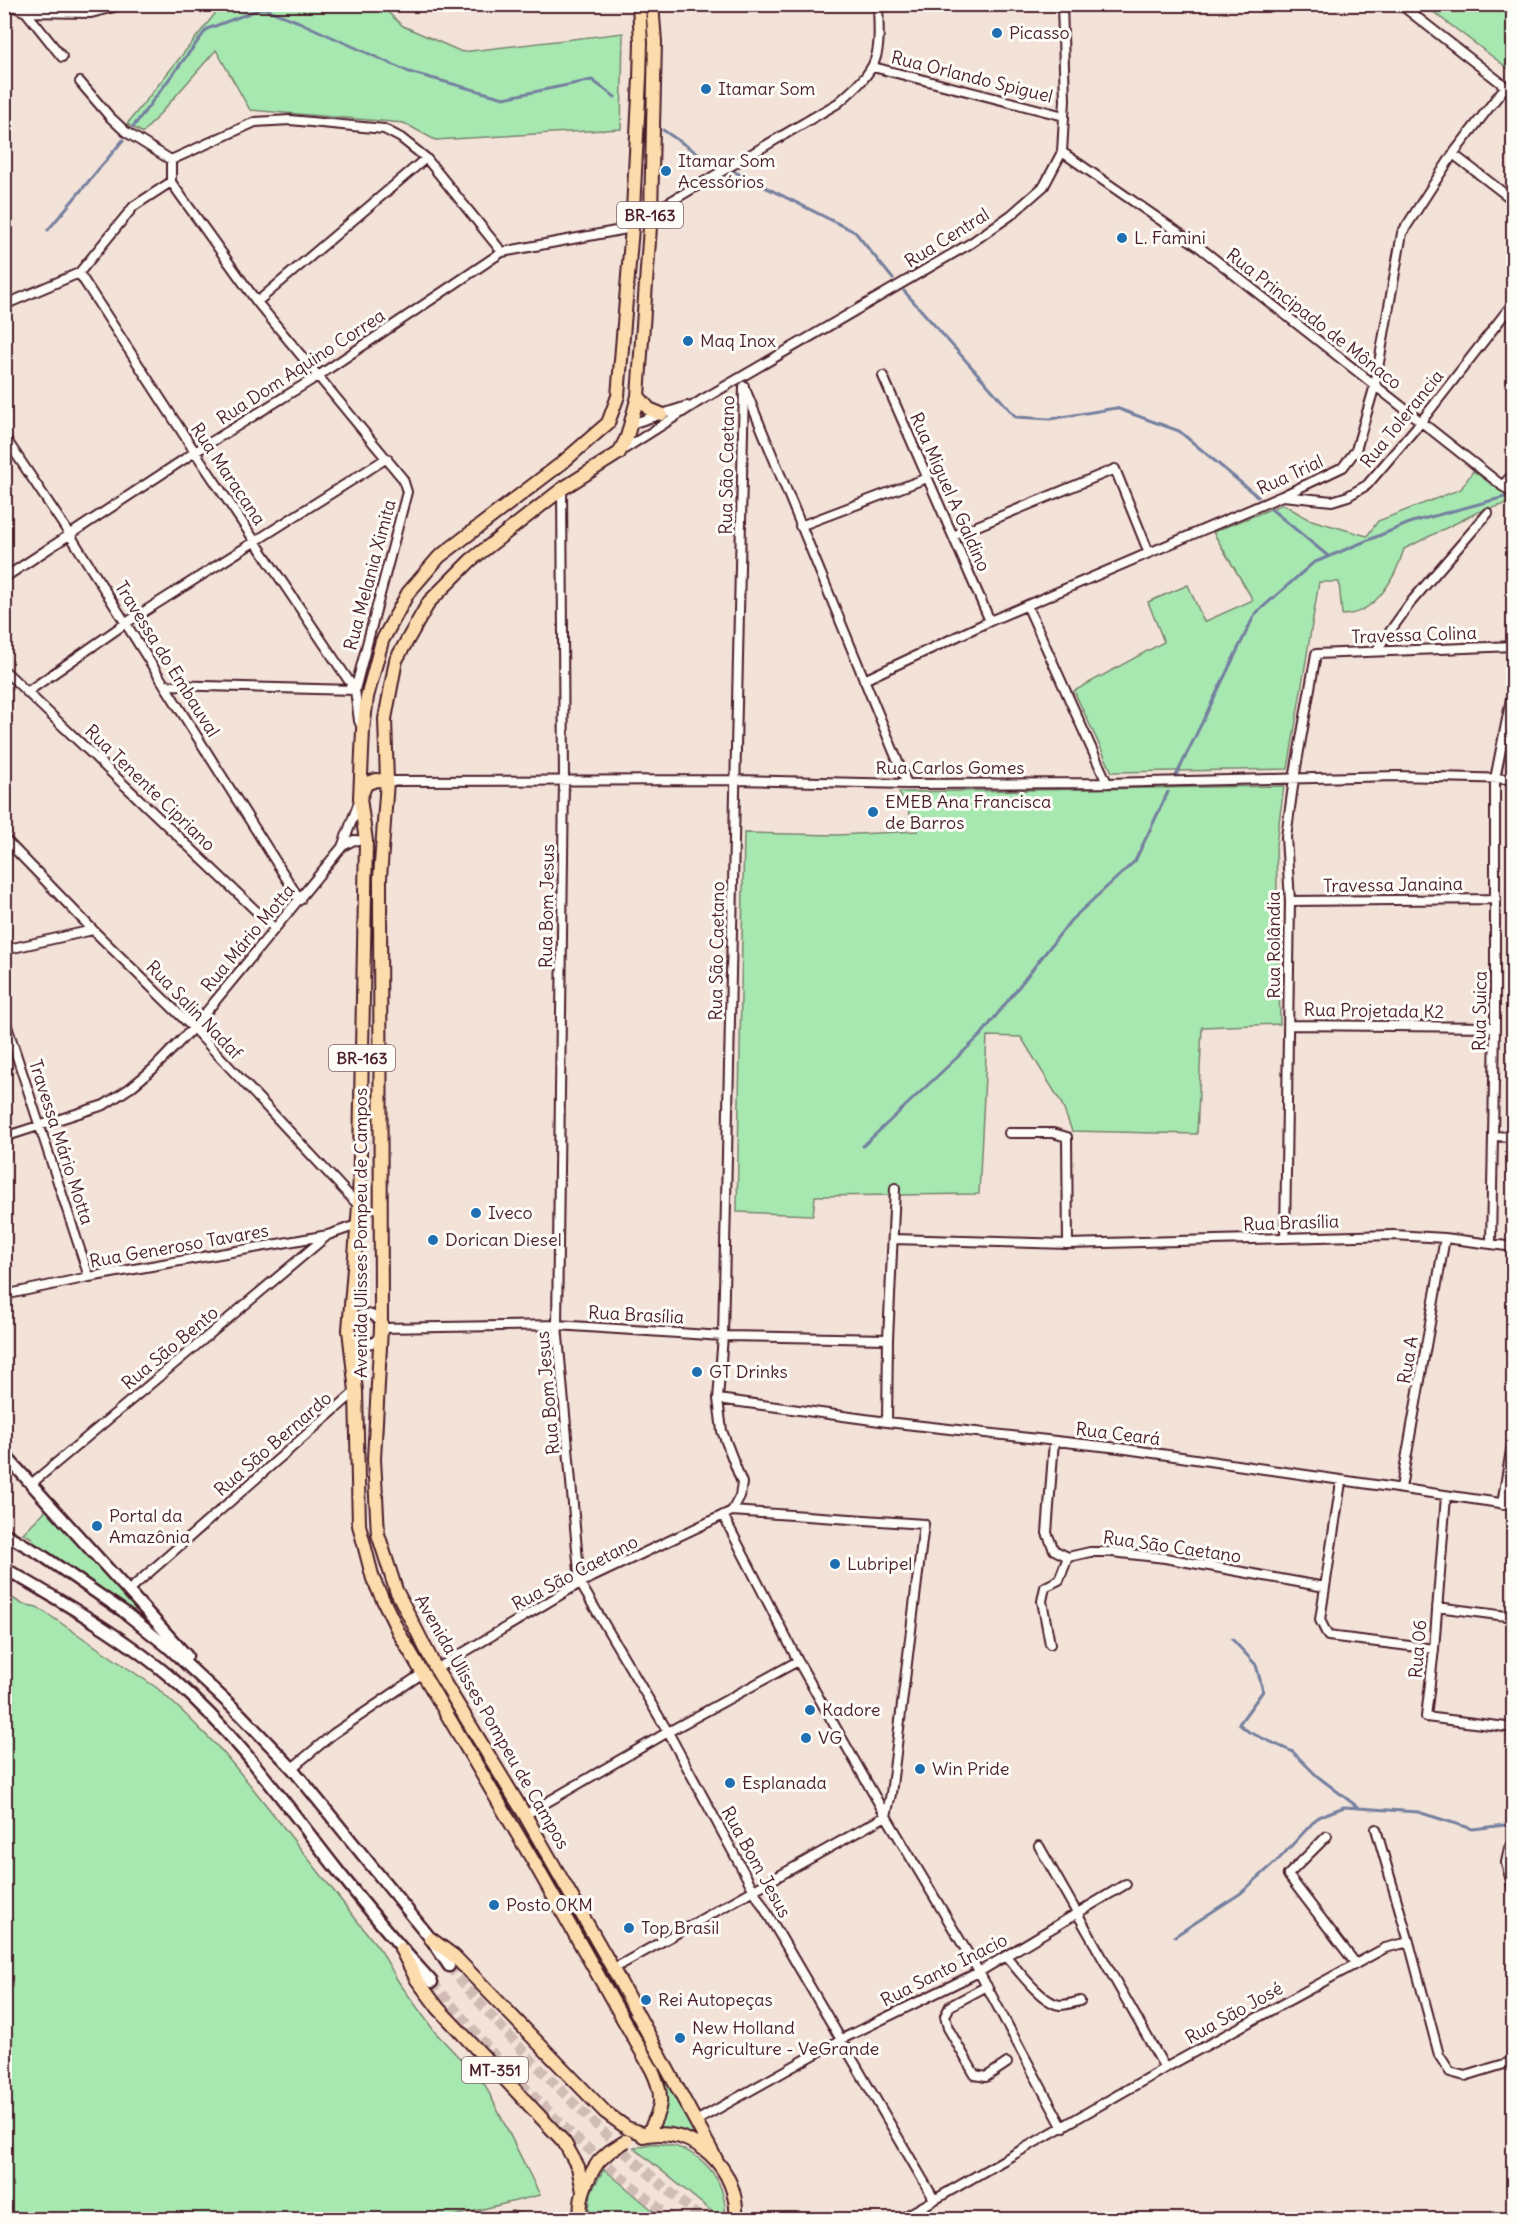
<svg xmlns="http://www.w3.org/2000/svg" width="1518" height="2224" font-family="Delius,sans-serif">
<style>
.green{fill:#a7e8b1;stroke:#78846e;stroke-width:1.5}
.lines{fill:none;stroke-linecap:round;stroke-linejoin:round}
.stream{stroke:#75809f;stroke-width:3}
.secondary-tunnel{stroke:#d1bbb5;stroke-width:10;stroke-dasharray:10 5;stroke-linecap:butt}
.minor-casing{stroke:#4a1f2b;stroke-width:12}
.secondary-casing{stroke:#4a1f2b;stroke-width:15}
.primary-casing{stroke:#4a1f2b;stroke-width:16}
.minor{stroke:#fdfcf7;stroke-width:8}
.secondary{stroke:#fdfcf7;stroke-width:10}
.primary{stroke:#fcdcac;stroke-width:12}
.primary-bridge-casing{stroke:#4a1f2b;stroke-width:16;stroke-linecap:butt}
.primary-bridge{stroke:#fcdcac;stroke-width:12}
.poi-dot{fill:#1f6fb2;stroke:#fdfcf7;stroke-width:2}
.labels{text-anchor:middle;stroke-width:6;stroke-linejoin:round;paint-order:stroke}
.shield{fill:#fdfcf7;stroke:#806168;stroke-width:1.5}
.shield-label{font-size:16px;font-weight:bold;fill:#4a1f2b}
.poi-label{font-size:18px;fill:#4a1f2b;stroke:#fdfcf7;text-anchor:start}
.street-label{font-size:18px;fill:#4a1f2b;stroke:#fdfcf7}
</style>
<rect width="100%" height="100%" fill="#f3e2d8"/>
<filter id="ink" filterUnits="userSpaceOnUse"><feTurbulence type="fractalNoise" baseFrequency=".0167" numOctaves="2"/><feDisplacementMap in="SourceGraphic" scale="12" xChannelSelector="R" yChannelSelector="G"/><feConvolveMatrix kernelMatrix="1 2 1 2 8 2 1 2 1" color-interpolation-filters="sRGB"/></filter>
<g filter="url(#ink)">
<!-- green -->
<path class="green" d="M222 5H380L403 26 462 52 623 33 621 129 435 140 404 123 250 110 216 50 143 133 127 124Z
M1424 5H1513V72Z
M1473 471 1513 499V502L1478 512 1404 549C1395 579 1376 614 1342 615L1339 582H1319L1288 769 1112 772 1074 691 1164 642 1148 602 1188 585 1204 622 1253 600 1213 532 1283 504 1308 519 1367 536 1378 521 1461 489Z
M1284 786 1276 844 1280 1024 1202 1027 1197 1134 1072 1131 1061 1102 1021 1037 987 1036 979 1194 815 1196 813 1215 737 1212 744 833 837 835 918 831 899 792Z
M48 1508 133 1604 136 1610H132L35 1545 32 1538 23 1533Z
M4 1593 22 1604 37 1607 157 1688 182 1711 222 1751 251 1786 381 1951 398 1981 435 2032 485 2085 540 2195 442 2219H5Z
M663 2076 700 2141 655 2130C667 2113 671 2097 661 2078Z
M650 2144C694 2141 729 2176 725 2219H721L634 2148Z
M604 2169 663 2219H588L591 2192Z
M512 2211 525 2215 527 2219H478Z"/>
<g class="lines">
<!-- stream -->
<path class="stream" d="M133 127 207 29 263 8 299 22 409 72 504 98 592 80 615 97
M663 130 694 151 719 164
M735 172 855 232 893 279
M48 230 123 140
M904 291 1016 417 1050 419 1116 408 1179 431 1258 497
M1271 509 1328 556
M1176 776 1255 614 1313 563 1412 522 1512 495
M863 1146 981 1035 1071 920 1135 861 1168 792
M1232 1639 1256 1665 1263 1691 1239 1724 1249 1732 1293 1752 1317 1776 1359 1808
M1175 1936 1241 1893 1279 1859 1318 1817 1344 1807 1418 1812 1473 1829 1505 1825 1514 1826"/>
<!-- secondary-tunnel -->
<path class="secondary-tunnel" d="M449 1966C525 2059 610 2143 703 2220
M432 1982 502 2064 572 2135 673 2220"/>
<defs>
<path id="minor" d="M8 4 26 12 62 57
M1400 4 1514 93
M26 12 91 13 126 4
M873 67 1064 116
M80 82 110 117 126 132 171 160
M1062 152 1198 246 1514 495
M1453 154 1514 201
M171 182 257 302 403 479 407 492 355 690 359 721 362 728
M171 182V160L255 122 290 120 384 129 401 138 426 158 502 252
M651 213 838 103C881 66 880 59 878 4
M79 273 195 452 355 690
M257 302 426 158
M4 305 79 273 134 206 171 182
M883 376 990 621
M746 391 907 784
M631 424 687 406
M4 436 70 535 300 900
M623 450 700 401 971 243 1011 215 1044 186 1062 152 1065 100 1062 4
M1502 486 1514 473
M562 489 564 780 557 1325 580 1583 668 1732 753 1889 934 2199
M1283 496 1332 501 1348 496 1367 485 1420 423 1514 302
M800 526 927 478
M953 536 1115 469 1149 553
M4 578 195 452 318 376 502 252 632 228
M1027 605 1107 783
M1376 651 1411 602 1488 513
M4 670 274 928
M864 680 990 621 1282 496 1343 467 1356 450 1375 385 1402 233 1453 154 1505 87
M166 685 355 690
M27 692 126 623 387 458
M387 781 735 780 907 784 1107 783 1397 776 1514 779
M4 838 93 930 193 1028 359 1206
M343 846 354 840 366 841
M1290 901 1496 899
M4 950 93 930
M4 1017 89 1277
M1289 1025 1495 1027
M1009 1133H1053L1067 1137 1068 1244
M1493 1136 1514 1137
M4 1137 104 1105 130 1088 153 1069 193 1028 342 847 359 802
M1285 1238 1290 901 1286 837 1294 779 1316 654 1514 646
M893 1239 1068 1244 1394 1235 1445 1238 1514 1247
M1491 1243 1495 1027V779L1514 684
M4 1295 89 1277 328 1235 357 1225
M351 1329a15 15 0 1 1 30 0a15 15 0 1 1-30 0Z
M381 1328 557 1325 723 1336 888 1339
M718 1399 887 1422 1119 1448 1514 1505
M887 1422 888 1339 895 1188
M1054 1441 1047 1533 1054 1550 1068 1557 1090 1552H1112L1165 1558 1325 1587
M1341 1482 1320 1620 1328 1636 1434 1649
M31 1484 328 1235
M1401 1488 1445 1238
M1446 1496 1434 1649 1426 1717 1514 1728
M1502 1504 1514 1432
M723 1515 798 1661 886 1816 979 1972 1063 2128
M128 1591 356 1391
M1437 1607 1514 1617
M1050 1644 1042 1601 1045 1587 1059 1580 1068 1557
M436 1669 580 1583 732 1511 740 1496 742 1483 722 1431 718 1399 723 1336 744 386
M292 1768 333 1734 423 1673
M525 1815 668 1732 798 1661
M1376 1829 1409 1942
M1327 1836 1288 1875 1356 1964
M1039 1846 1165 2068
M1514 1846 1509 1848 1506 1863 1514 1892
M1006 1956C1017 1969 1042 2003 1060 2005 1066 2005 1073 2003 1080 2001
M613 1969 886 1816 891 1794 924 1524 732 1511
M987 1986 950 2006 945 2016 948 2028 975 2075 986 2077 1007 2063
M696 2121 842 2039 979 1972 1126 1884
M899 2220 1165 2068 1385 1948 1409 1942 1439 2055 1450 2072 1465 2076 1514 2061"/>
<path id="secondary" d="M4 1454 187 1656
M4 1533 40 1554 123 1611 168 1647 240 1714 292 1768 431 1939 449 1966
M4 1568C61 1601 126 1638 175 1681 239 1737 286 1805 338 1871 368 1909 399 1946 432 1982"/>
<path id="primary" d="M639 4 641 43 640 78 632 228 618 396 608 423 562 463 439 557 408 593 382 641 367 697 363 730 360 798 366 841 359 1206 349 1330 356 1391 359 1525 373 1579 399 1633 535 1864 652 2070C665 2097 662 2109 647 2135
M652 4 655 42 651 213 638 396 627 437 619 453 562 489 471 560 429 602 396 660 385 719 387 781 380 878 381 1328 374 1459 378 1534 396 1590 436 1669 525 1815 613 1969 716 2159
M638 396 649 409 661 414
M361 796 366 784 376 780 387 781
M431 1939 454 1956 605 2112 627 2128 647 2135
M401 1949 417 1980 438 2008 564 2142 578 2167 583 2191
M643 2136C694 2124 740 2169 736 2220
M581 2220C578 2198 587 2178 599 2161"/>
</defs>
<!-- minor casing -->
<use href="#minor" class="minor-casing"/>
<!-- secondary casing -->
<use href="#secondary" class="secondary-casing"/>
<!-- primary casing -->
<use href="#primary" class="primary-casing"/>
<!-- minor -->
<use href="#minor" class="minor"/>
<!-- secondary -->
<use href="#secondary" class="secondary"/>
<!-- primary -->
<use href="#primary" class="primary"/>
<defs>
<path id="primary-bridge" d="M599 2161 610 2151 626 2141"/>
</defs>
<!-- primary-bridge casing -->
<use href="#primary-bridge" class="primary-bridge-casing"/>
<!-- primary-bridge -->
<use href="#primary-bridge" class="primary-bridge"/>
</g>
</g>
<!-- markers -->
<g class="poi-dot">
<circle cx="997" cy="33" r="6"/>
<circle cx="706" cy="89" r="6"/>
<circle cx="666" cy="171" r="6"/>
<circle cx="1122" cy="238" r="6"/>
<circle cx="688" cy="341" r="6"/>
<circle cx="873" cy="812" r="6"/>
<circle cx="476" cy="1213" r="6"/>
<circle cx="433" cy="1240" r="6"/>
<circle cx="697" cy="1372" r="6"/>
<circle cx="97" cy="1526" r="6"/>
<circle cx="835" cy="1564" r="6"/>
<circle cx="810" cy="1710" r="6"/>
<circle cx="806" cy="1738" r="6"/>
<circle cx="920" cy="1769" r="6"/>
<circle cx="730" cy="1783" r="6"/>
<circle cx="494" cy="1905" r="6"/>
<circle cx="629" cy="1928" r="6"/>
<circle cx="646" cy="2000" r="6"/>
<circle cx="680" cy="2038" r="6"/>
</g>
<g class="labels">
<!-- shield labels -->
<g class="shield">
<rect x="617" y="202" width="66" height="26" rx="4.5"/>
<rect x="329" y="1045" width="66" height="26" rx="4.5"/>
<rect x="462" y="2057" width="66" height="26" rx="4.5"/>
</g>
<g class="shield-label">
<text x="650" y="221">BR-163</text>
<text x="362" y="1064">BR-163</text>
<text x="495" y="2076">MT-351</text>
</g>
<!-- poi labels -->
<g class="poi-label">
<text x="1009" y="39">Picasso</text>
<text x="718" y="95">Itamar Som</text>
<text x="678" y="167">Itamar Som<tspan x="678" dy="21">Acessórios</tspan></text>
<text x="1134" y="244">L. Famini</text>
<text x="700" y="347">Maq Inox</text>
<text x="885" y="808">EMEB Ana Francisca<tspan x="885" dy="21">de Barros</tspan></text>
<text x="488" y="1219">Iveco</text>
<text x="445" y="1246">Dorican Diesel</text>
<text x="709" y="1378">GT Drinks</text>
<text x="109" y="1522">Portal da<tspan x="109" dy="21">Amazônia</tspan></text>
<text x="847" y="1570">Lubripel</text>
<text x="822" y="1716">Kadore</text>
<text x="818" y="1744">VG</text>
<text x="932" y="1775">Win Pride</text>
<text x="742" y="1789">Esplanada</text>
<text x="506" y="1911">Posto 0KM</text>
<text x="641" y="1934">Top Brasil</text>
<text x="658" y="2006">Rei Autopeças</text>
<text x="692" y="2034">New Holland<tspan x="692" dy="21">Agriculture - VeGrande</tspan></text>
</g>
<!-- street labels -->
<g class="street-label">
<text transform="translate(972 77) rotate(14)" y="6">Rua Orlando Spiguel</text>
<text transform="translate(947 238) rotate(-32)" y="6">Rua Central</text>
<text transform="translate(1314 319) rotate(38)" y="6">Rua Principado de Mônaco</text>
<text transform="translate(301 367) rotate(-33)" y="6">Rua Dom Aquino Correa</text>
<text transform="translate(1402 419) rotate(-51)" y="6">Rua Tolerancia</text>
<text transform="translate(727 465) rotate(-89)" y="6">Rua São Caetano</text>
<text transform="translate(228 474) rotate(56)" y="6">Rua Maracana</text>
<text transform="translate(1290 475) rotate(-25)" y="6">Rua Trial</text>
<text transform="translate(950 492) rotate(66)" y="6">Rua Miguel A Galdino</text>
<text transform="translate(370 575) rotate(-75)" y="6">Rua Melania Ximita</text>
<text transform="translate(1414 635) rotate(-2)" y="6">Travessa Colina</text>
<text transform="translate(167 659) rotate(58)" y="6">Travessa do Embauval</text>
<text x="950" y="774">Rua Carlos Gomes</text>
<text transform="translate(150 788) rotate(44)" y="6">Rua Tenente Cipriano</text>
<text transform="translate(1393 885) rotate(-1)" y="6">Travessa Janaina</text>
<text transform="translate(547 906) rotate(-89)" y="6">Rua Bom Jesus</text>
<text transform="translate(248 938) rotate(-50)" y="6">Rua Mário Motta</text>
<text transform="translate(1274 945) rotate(-90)" y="6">Rua Rolândia</text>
<text transform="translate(717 951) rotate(-89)" y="6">Rua São Caetano</text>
<text transform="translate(194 1010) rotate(46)" y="6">Rua Salin Nadaf</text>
<text transform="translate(1374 1011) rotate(1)" y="6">Rua Projetada K2</text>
<text transform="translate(1480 1011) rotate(-89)" y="6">Rua Suica</text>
<text transform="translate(61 1142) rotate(72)" y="6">Travessa Mário Motta</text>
<text transform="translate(1291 1223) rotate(-2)" y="6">Rua Brasília</text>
<text transform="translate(361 1233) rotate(-90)" y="6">Avenida Ulisses Pompeu de Campos</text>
<text transform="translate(179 1246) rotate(-10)" y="6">Rua Generoso Tavares</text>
<text transform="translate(636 1315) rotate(3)" y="6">Rua Brasília</text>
<text transform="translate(170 1348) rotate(-40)" y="6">Rua São Bento</text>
<text transform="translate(1408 1360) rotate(-80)" y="6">Rua A</text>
<text transform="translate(548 1393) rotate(-95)" y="6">Rua Bom Jesus</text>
<text transform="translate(1118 1434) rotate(7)" y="6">Rua Ceará</text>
<text transform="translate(273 1444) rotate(-41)" y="6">Rua São Bernardo</text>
<text transform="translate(1172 1547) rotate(8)" y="6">Rua São Caetano</text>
<text transform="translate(575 1573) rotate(-28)" y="6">Rua São Caetano</text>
<text transform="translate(1418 1649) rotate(-85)" y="6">Rua 06</text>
<text transform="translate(492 1722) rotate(60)" y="6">Avenida Ulisses Pompeu de Campos</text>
<text transform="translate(756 1862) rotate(61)" y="6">Rua Bom Jesus</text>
<text transform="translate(944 1970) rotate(-27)" y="6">Rua Santo Inacio</text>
<text transform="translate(1234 2013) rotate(-29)" y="6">Rua São José</text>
</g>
</g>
<!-- margin -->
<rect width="1518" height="2224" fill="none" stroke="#fdfcf7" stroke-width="24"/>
<rect x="12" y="12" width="1494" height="2200" fill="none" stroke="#4a1f2b" stroke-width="2" filter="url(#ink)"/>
</svg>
